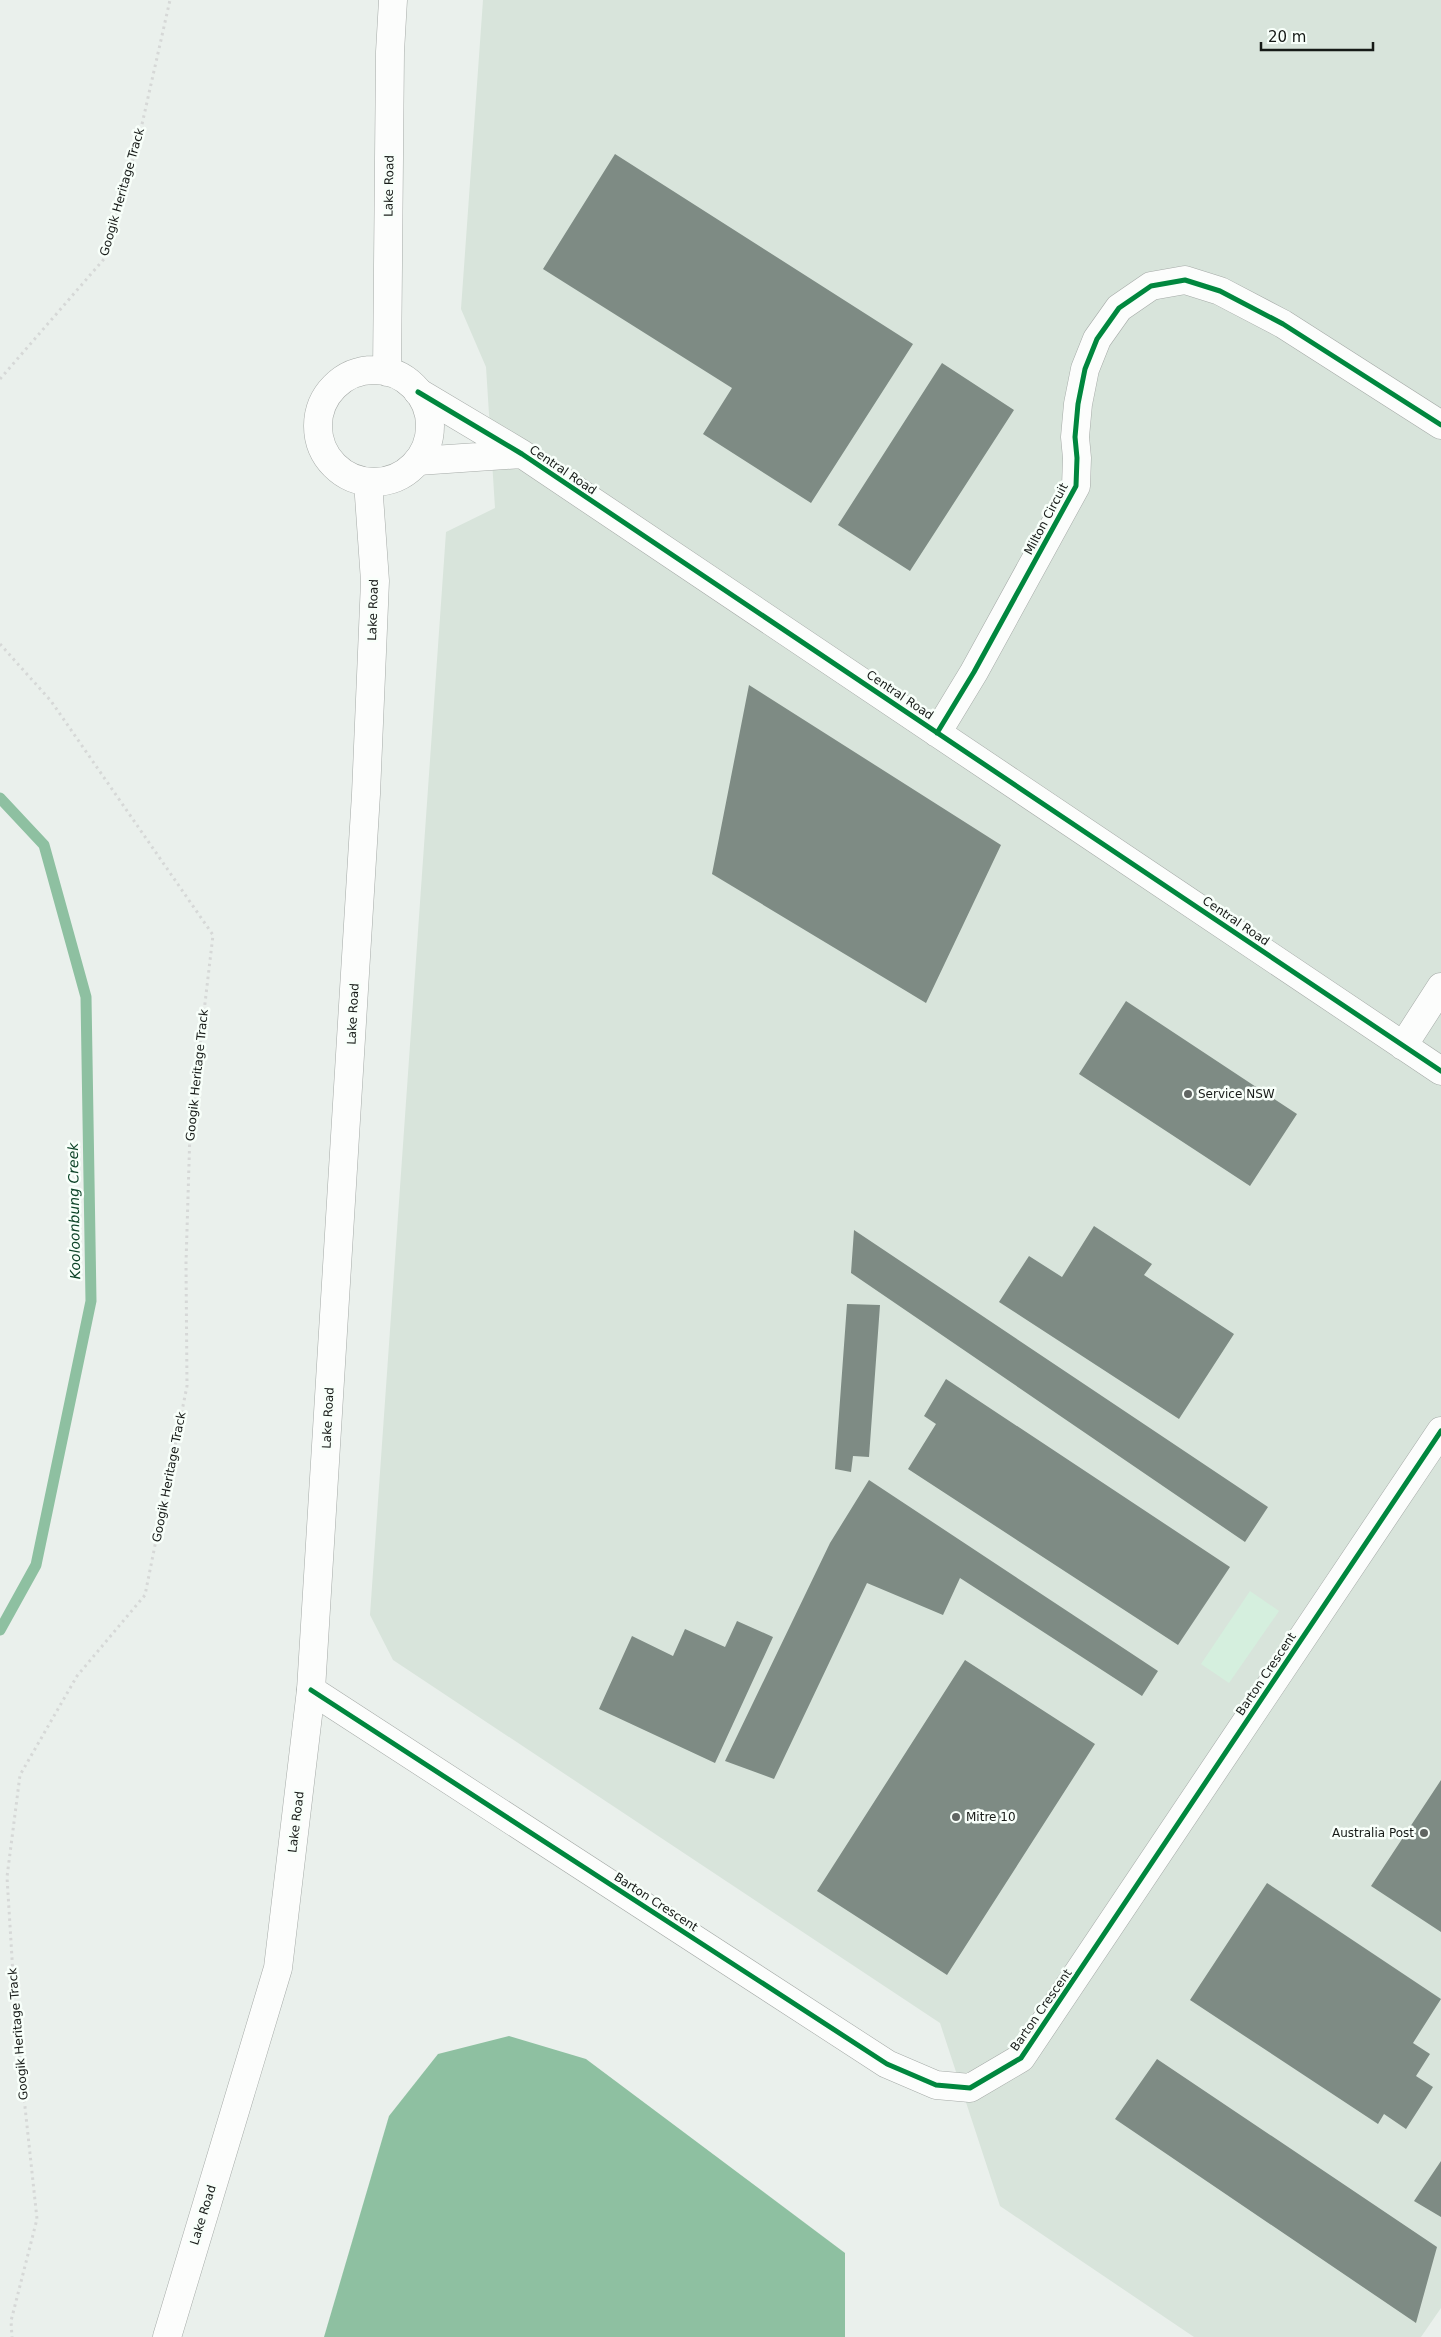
<svg xmlns="http://www.w3.org/2000/svg" width="1441" height="2337" font-family="'DejaVu Sans',sans-serif">
<style>
.built{fill:#d8e4db}
.green{fill:#d5efde}
.water{fill:#8ec0a1}
.lines{fill:none;stroke-linecap:round;stroke-linejoin:round}
.stream{stroke:#8ec0a1;stroke-width:11}
.building{fill:#7e8b84}
.minor-casing{stroke:#a5aaa7;stroke-width:29}
.secondary-casing{stroke:#a5aaa7;stroke-width:29}
.path{stroke:#d6d8d7;stroke-width:3;stroke-dasharray:2.5 4;stroke-linecap:butt}
.minor{stroke:#fcfdfc;stroke-width:28}
.secondary{stroke:#fcfdfc;stroke-width:28}
.cycleway-casing{stroke:#f8fffa;stroke-width:8}
.cycleway{stroke:#00873e;stroke-width:5}
.poi-dot{fill:#606562;stroke:#f8fffa;stroke-width:2}
.labels{text-anchor:middle;stroke-width:5;stroke-linejoin:round;paint-order:stroke}
.street-label{font-size:12px;fill:#161a17;stroke:#f8fffa}
.poi-label{font-size:12px;fill:#161a17;stroke:#f8fffa;text-anchor:start}
.water-label{font-size:14px;font-style:italic;fill:#0c4327;stroke:#f8fffa}
</style>
<rect width="100%" height="100%" fill="#eaf0ec"/>
<!-- built -->
<path class="built" d="M483 0H1441V2308L1421 2337H1194L1000 2206 940 2023 393 1660 370 1615 446 532 495 508 486 367 461 309Z"/>
<!-- green -->
<path class="green" d="M1250 1591 1279 1611 1229 1683 1201 1664Z"/>
<!-- water -->
<path class="water" d="M509 2036 586 2059 845 2253V2337H324L389 2116 438 2054Z"/>
<g class="lines">
<!-- stream -->
<path class="stream" d="M0 798 44 845 86 997 91 1301 36 1565 0 1630"/>
</g>
<!-- building -->
<path class="building" d="M615 154 913 344 811 503 703 434 732 388 543 269Z
M942 363 1014 410 910 571 838 525Z
M749 685 1001 845 926 1003 712 874Z
M1126 1001 1297 1114 1250 1186 1079 1074Z
M1094 1226 1152 1264 1144 1275 1234 1334 1179 1419 999 1302 1029 1256 1062 1277Z
M854 1230 1268 1507 1245 1542 851 1273Z
M847 1304 880 1305 869 1457 853 1456 851 1472 835 1469Z
M946 1379 1230 1567 1178 1645 908 1469 936 1424 924 1416Z
M869 1480 1158 1671 1142 1696 960 1578 943 1615 867 1583 774 1779 725 1761 830 1543Z
M737 1621 773 1637 715 1763 599 1709 632 1636 673 1656 685 1629 725 1647Z
M965 1660 1095 1744 947 1975 817 1891Z
M1441 1780V1932L1371 1886Z
M1267 1883 1441 1999 1413 2043 1430 2054 1416 2076 1433 2087 1406 2129 1384 2114 1378 2124 1190 2000Z
M1157 2059 1437 2247 1416 2323 1115 2119Z
M1441 2161V2217L1414 2201Z"/>
<g class="lines">
<defs>
<path id="minor" d="M418 392 522 454 1441 1071
M418 461 522 454
M937 733 974 672 1076 486 1077 458 1075 437 1078 404 1085 369 1097 339 1119 308 1151 286 1185 280 1220 291 1283 324 1441 425
M1403 1046 1441 987
M311 1690 887 2064 936 2085 970 2088 1021 2058 1441 1431"/>
<path id="secondary" d="M318 426a56 56 0 1 1 112 0a56 56 0 1 1-112 0Z
M387 372 390 52 393 0
M167 2337 278 1968 311 1690 366 794 375 581 368 482"/>
</defs>
<!-- minor casing -->
<use href="#minor" class="minor-casing"/>
<!-- secondary casing -->
<use href="#secondary" class="secondary-casing"/>
<!-- path -->
<path class="path" d="M0 379 104 259 138 142 170 0
M0 644 51 701 213 935 190 1131 186 1263 187 1386 145 1595 77 1676 20 1775 7 1877 16 2023 37 2219 11 2321 12 2337"/>
<!-- minor -->
<use href="#minor" class="minor"/>
<!-- secondary -->
<use href="#secondary" class="secondary"/>
<defs>
<path id="cycleway" d="M418 392 522 454 1441 1071
M937 733 974 672 1076 486 1077 458 1075 437 1078 404 1085 369 1097 339 1119 308 1151 286 1185 280 1220 291 1283 324 1441 425
M311 1690 887 2064 936 2085 970 2088 1021 2058 1441 1431"/>
</defs>
<!-- cycleway casing -->
<use href="#cycleway" class="cycleway-casing"/>
<!-- cycleway -->
<use href="#cycleway" class="cycleway"/>
</g>
<!-- markers -->
<g class="poi-dot">
<circle cx="1188" cy="1094" r="5"/>
<circle cx="956" cy="1817" r="5"/>
<circle cx="1424" cy="1833" r="5"/>
</g>
<g class="labels">
<!-- street labels -->
<g class="street-label">
<text transform="translate(389 186) rotate(-89)" y="4">Lake Road</text>
<text transform="translate(122 192) rotate(-74)" y="4">Googik Heritage Track</text>
<text transform="translate(563 470) rotate(34)" y="4">Central Road</text>
<text transform="translate(1046 519) rotate(-62)" y="4">Milton Circuit</text>
<text transform="translate(373 610) rotate(-88)" y="4">Lake Road</text>
<text transform="translate(900 695) rotate(34)" y="4">Central Road</text>
<text transform="translate(1236 921) rotate(34)" y="4">Central Road</text>
<text transform="translate(353 1014) rotate(-87)" y="4">Lake Road</text>
<text transform="translate(197 1075) rotate(-84)" y="4">Googik Heritage Track</text>
<text transform="translate(328 1418) rotate(-87)" y="4">Lake Road</text>
<text transform="translate(169 1477) rotate(-79)" y="4">Googik Heritage Track</text>
<text transform="translate(1266 1674) rotate(-56)" y="4">Barton Crescent</text>
<text transform="translate(296 1822) rotate(-83)" y="4">Lake Road</text>
<text transform="translate(656 1902) rotate(33)" y="4">Barton Crescent</text>
<text transform="translate(1041 2010) rotate(-55)" y="4">Barton Crescent</text>
<text transform="translate(18 2034) rotate(-95)" y="4">Googik Heritage Track</text>
<text transform="translate(203 2215) rotate(-73)" y="4">Lake Road</text>
</g>
<!-- poi labels -->
<g class="poi-label">
<text x="1198" y="1098">Service NSW</text>
<text x="966" y="1821">Mitre 10</text>
<text x="1414" y="1837" text-anchor="end">Australia Post</text>
</g>
<!-- water labels -->
<g class="water-label">
<text transform="translate(74 1211) rotate(-91)" y="5">Kooloonbung Creek</text>
</g>
</g>
<!-- scale -->
<path d="M1261 42v8h112v-8" fill="none" stroke="#161a17" stroke-width="2.5"/>
<text x="1268" y="42" font-size="15" fill="#161a17" stroke="#f8fffa" stroke-width="4" paint-order="stroke">20 m</text>
</svg>
